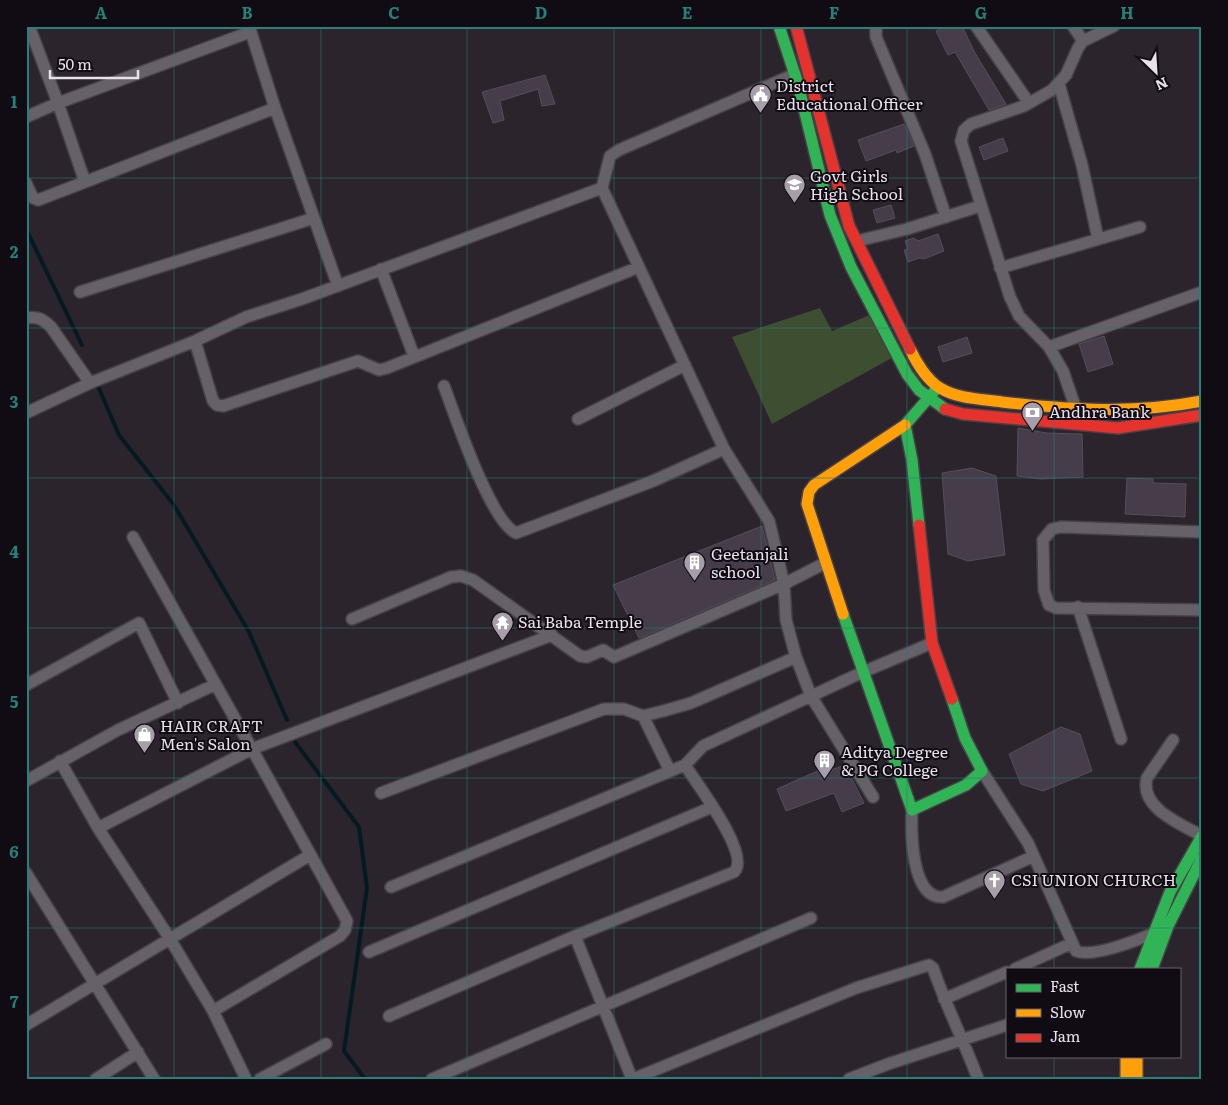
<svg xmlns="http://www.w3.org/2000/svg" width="1228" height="1105" font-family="Literata,serif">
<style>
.green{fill:#3e4e30}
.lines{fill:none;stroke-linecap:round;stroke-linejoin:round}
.stream{stroke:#041a21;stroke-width:4}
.building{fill:#463c4a;stroke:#554f57}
.street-casing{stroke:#464048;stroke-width:14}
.fast-casing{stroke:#464048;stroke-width:14}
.slow-casing{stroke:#464048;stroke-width:14}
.jam-casing{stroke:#464048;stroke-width:14}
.street{stroke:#666068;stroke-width:11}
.fast{stroke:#30b455;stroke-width:11}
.slow{stroke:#ff9f0a;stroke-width:11}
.jam{stroke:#e5322d;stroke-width:11}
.grid{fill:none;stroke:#25817a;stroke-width:1;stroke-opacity:0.55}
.labels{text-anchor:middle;stroke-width:4;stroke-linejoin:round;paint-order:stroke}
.poi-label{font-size:16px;fill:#e8e0eb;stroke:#110c14;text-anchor:start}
.neatline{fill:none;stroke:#25817a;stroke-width:2}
.grid-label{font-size:16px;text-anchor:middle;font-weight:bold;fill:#25817a}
</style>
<rect width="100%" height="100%" fill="#2b242d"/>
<!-- green -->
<path class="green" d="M820 308 832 331 874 313 899 354 772 424 732 337Z"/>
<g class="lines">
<!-- stream -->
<path class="stream" d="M26 229 82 345
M97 384 119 435 174 505 249 632 287 720
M295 742 359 827 367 888 344 1051 365 1079"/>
</g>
<!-- building -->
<path class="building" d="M946 26H962L975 53 1006 104 989 110 955 52 948 55 936 31Z
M545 75 555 104 542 106 538 89 500 101 504 120 493 123 482 92Z
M904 124 914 146 897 153 896 150 866 161 858 140Z
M1003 138 1008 151 984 160 979 147Z
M891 205 895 218 877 223 873 210Z
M938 234 944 251 924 259 919 258 908 262 904 250 908 249 905 241 914 238 918 241Z
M1104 336 1113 364 1088 372 1079 344Z
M967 337 972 353 943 362 938 347Z
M1018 428 1047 433 1082 434 1083 477 1041 479 1017 476Z
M972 468 996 476 1005 555 968 561 948 554 942 473Z
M1127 478 1153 479V483L1186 484 1185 517 1125 514Z
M762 526 775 580 639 638 613 585Z
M1061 727 1080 734 1092 771 1043 791 1021 784 1009 754Z
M845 765 864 803 842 812 834 793 786 811 777 789 822 769 825 772Z"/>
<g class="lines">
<defs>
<path id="street" d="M249 26 275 108 338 286
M876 26V37L925 154 946 217
M976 26 1029 103
M1073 26 1083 41
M250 32 58 103 85 182 275 108
M795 74 619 150 610 156 602 188 724 449 769 521 784 584 786 620 796 657 811 696 873 797
M1059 84 1082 165 1098 239
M26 117 58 103 29 26
M26 183 33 198 38 200 85 182
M857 241 907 229 980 206
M1000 268 1140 227
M381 269 414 356
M80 292 314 218
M26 318C37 316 43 319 51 327L90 383
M195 341 213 401 217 405 223 406 358 361 379 370 387 368 639 267
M1049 347 1202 292
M444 386C455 415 490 521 516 533L653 481 724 449
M26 413 90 383 195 341 246 317 302 299 602 188
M1078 415 1063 371 1049 347 1019 316 1010 297 961 141 964 130 971 124 1024 106 1052 90 1066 75 1078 48 1083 41 1114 26
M578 419 685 365
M1202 532 1061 527 1052 529 1043 540 1044 590 1049 605 1056 608 1202 610
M133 537 252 749 347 921 345 930 340 936 213 1011 246 1079
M1078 607 1121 739
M352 619 451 577 461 576 473 580 580 656 587 657 603 650 614 657 784 584 825 563
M26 685 139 623 178 703
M643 716 670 771
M1173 740 1147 778C1139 808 1181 824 1202 836
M60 761 98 828
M982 771 1028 843 1076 951C1093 958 1135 941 1152 934
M26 781 118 730 214 685
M381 793 604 709H624L643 716 663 711 691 703 796 657
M912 810C911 832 911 899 943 897L1034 856
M26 873 154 1079
M391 887 685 765
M575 936 632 1079
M369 952 712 807
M1015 969 1070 944
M944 999 1007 972
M213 1011 170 939 98 828 252 749 552 635
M389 1016 575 936 734 872C752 855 696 783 685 765L703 746 863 672 932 643
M26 1025 310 855
M96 1079 138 1052
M260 1079 326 1044
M432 1079 811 918
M633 1079 856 988 929 965 933 968C946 1006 964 1041 978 1079
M849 1079 888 1064 1007 1025"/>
<path id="fast" d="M779 26 798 84 830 215 851 267 907 374 919 390 945 409
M919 525 912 460 905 425 938 387
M843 614 912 810 966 785 982 771 965 738 952 699
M1140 969 1170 892 1202 836
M1152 969 1168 926 1202 858"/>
<path id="slow" d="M910 349C916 362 927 380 940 388 958 399 981 399 1002 402 1070 410 1135 414 1202 401
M843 614 807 504 809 492 814 485 905 425
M1126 1056V1079
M1137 1056V1079"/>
<path id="jam" d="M796 26 849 226 910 349
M945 409 963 414 1118 428 1202 415
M919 525 932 643 952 699"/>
</defs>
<!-- street casing -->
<use href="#street" class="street-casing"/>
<!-- fast casing -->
<use href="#fast" class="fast-casing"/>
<!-- slow casing -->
<use href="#slow" class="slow-casing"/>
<!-- jam casing -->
<use href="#jam" class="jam-casing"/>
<!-- street -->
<use href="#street" class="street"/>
<!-- fast -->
<use href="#fast" class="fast"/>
<!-- slow -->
<use href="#slow" class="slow"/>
<!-- jam -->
<use href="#jam" class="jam"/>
</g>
<!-- grid -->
<path class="grid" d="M174 26V1079M321 26V1079M467 26V1079M614 26V1079M761 26V1079M907 26V1079M1054 26V969M26 178H1202M26 328H1202M26 478H1202M26 628H1202M26 778H1202M26 928H1202M1054 1056V1079"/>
<!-- icons -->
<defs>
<symbol id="civic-pin" viewBox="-11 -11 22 30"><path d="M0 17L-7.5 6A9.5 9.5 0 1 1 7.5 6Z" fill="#a69ea8" stroke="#110c14"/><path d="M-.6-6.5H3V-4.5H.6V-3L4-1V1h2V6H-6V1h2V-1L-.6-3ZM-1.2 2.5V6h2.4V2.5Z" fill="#fff"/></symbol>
<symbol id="school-pin" viewBox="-11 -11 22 30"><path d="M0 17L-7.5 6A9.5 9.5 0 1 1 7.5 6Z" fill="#a69ea8" stroke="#110c14"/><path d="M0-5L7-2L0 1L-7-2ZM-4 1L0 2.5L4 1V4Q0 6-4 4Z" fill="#fff"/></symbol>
<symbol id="bank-pin" viewBox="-11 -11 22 30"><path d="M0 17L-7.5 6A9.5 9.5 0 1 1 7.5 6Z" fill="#a69ea8" stroke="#110c14"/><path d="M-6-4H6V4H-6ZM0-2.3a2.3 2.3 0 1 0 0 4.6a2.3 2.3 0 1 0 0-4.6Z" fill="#fff"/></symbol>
<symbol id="building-pin" viewBox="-11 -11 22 30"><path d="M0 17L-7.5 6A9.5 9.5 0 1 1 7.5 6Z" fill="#a69ea8" stroke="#110c14"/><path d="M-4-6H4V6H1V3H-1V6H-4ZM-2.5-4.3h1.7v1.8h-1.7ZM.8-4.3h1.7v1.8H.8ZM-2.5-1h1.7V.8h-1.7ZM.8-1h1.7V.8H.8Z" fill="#fff"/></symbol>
<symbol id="temple-pin" viewBox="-11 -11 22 30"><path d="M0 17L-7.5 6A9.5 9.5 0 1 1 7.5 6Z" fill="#a69ea8" stroke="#110c14"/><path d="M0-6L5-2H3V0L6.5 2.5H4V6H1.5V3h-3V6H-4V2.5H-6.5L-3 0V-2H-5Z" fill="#fff"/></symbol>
<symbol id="shop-pin" viewBox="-11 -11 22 30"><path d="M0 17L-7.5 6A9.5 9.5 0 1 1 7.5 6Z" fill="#a69ea8" stroke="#110c14"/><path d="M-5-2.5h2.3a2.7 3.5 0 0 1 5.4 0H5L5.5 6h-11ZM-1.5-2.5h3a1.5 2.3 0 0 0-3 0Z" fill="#fff"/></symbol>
<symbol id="church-pin" viewBox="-11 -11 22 30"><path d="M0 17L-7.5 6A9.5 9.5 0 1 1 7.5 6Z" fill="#a69ea8" stroke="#110c14"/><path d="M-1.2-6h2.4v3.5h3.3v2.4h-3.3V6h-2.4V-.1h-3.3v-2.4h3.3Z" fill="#fff"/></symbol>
</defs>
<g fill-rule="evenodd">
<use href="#civic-pin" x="748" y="82" width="25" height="34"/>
<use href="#school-pin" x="782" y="172" width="25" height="34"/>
<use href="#bank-pin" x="1020" y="400" width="25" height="34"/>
<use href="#building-pin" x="682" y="550" width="25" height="34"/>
<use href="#temple-pin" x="490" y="610" width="25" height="34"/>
<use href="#shop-pin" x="132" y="722" width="25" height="34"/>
<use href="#building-pin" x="812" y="748" width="25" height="34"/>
<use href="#church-pin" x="982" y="868" width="25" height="34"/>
</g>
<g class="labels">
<!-- poi labels -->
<g class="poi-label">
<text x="776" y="92">District<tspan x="776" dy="18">Educational Officer</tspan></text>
<text x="810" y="182">Govt Girls<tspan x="810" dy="18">High School</tspan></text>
<text x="1049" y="418">Andhra Bank</text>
<text x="711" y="560">Geetanjali<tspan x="711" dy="18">school</tspan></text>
<text x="518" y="628">Sai Baba Temple</text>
<text x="160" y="732">HAIR CRAFT<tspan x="160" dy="18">Men's Salon</tspan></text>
<text x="841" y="758">Aditya Degree<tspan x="841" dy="18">&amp; PG College</tspan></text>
<text x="1011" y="886">CSI UNION CHURCH</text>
</g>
</g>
<!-- border -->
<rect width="1228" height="1105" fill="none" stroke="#110c14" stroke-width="55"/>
<!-- legend -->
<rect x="1006" y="968" width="175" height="90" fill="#110c14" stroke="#67616a"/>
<rect x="1016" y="984" width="25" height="8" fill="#30b455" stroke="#67616a"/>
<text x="1050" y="992" font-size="15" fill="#e8e0eb">Fast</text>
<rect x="1016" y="1009" width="25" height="8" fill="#ff9f0a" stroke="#67616a"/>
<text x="1050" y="1018" font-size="15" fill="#e8e0eb">Slow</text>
<rect x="1016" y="1034" width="25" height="8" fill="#e5322d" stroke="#67616a"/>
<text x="1050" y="1042" font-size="15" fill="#e8e0eb">Jam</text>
<!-- north arrow -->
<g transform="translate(1156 72) rotate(155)" stroke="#110c14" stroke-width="4" paint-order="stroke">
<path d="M0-4L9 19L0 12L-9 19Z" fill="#e8e0eb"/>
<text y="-8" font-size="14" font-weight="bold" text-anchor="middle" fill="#e8e0eb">N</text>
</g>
<!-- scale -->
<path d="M50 70v8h88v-8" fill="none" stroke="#e8e0eb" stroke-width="2.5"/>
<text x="58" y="70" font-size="15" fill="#e8e0eb" stroke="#110c14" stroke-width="4" paint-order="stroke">50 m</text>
<rect x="28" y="28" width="1172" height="1050" class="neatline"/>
<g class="grid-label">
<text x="101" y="19">A</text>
<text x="247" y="19">B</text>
<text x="394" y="19">C</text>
<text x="541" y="19">D</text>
<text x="687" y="19">E</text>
<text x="834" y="19">F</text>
<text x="981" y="19">G</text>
<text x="1127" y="19">H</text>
<text x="14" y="108">1</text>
<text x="14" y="258">2</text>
<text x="14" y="408">3</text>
<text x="14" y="558">4</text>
<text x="14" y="708">5</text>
<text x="14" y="858">6</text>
<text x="14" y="1008">7</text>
</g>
</svg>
